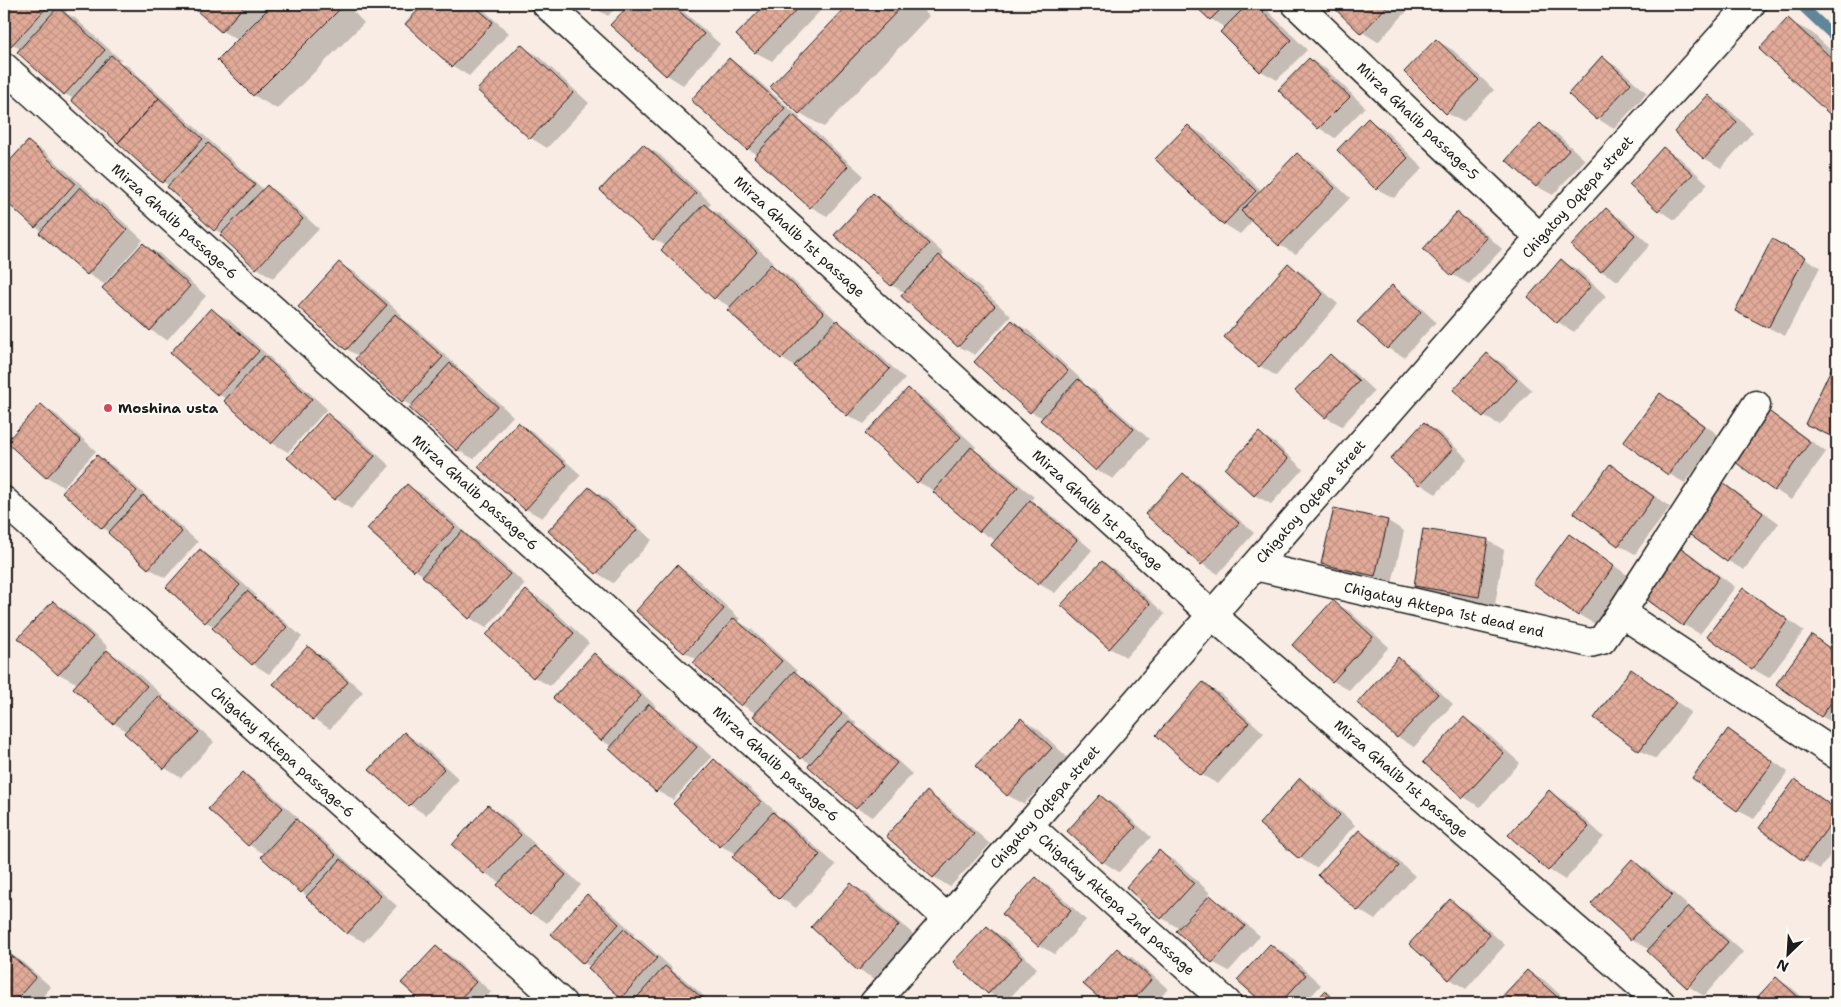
<svg xmlns="http://www.w3.org/2000/svg" width="1841" height="1007" font-family="'Shantell Sans',sans-serif">
<style>
.shadow{fill:#0003}
.lines{fill:none;stroke-linecap:round;stroke-linejoin:round}
.stream{stroke:#5f8699;stroke-width:10}
.building{fill:url(#building-cross-hatch);stroke:#1c1c1c}
.minor-casing{stroke:#1c1c1c;stroke-width:31}
.minor{stroke:#fdfcf7;stroke-width:28}
.poi-dot{fill:#d1495b;stroke:#fdfcf7;stroke-width:2}
.labels{text-anchor:middle;stroke-width:4;stroke-linejoin:round;paint-order:stroke}
.street-label{font-size:14px;fill:#1c1c1c;stroke:#fdfcf7}
.poi-label{font-size:14px;font-weight:bold;fill:#1c1c1c;stroke:#fdfcf7;text-anchor:start}
</style>
<defs>
<pattern id="building-cross-hatch" width="8" height="8" patternUnits="userSpaceOnUse" patternTransform="scale(1.25)"><rect width="8" height="8" fill="#e2aa99"/><path d="M0 0l8 8M0 8l8-8" fill="none" stroke="#c19283"/></pattern>
</defs>
<rect width="100%" height="100%" fill="#f8ece4"/>
<filter id="ink" filterUnits="userSpaceOnUse"><feTurbulence type="fractalNoise" baseFrequency=".02" numOctaves="2"/><feDisplacementMap in="SourceGraphic" scale="10" xChannelSelector="R" yChannelSelector="G"/><feConvolveMatrix kernelMatrix="1 2 1 2 8 2 1 2 1" color-interpolation-filters="sRGB"/></filter>
<g filter="url(#ink)">
<!-- shadow -->
<path class="shadow" d="M4 4H59L67 11 66 13 75 18 121 60 119 62 128 66 219 149 218 150 224 153 264 190 267 187 283 196 319 229 273 278 257 268 223 234 215 230 170 186 163 182 72 100 74 99 65 94 21 50 4 38Z
M191 4H346L364 23 277 109 253 95 238 40 222 31Z
M395 4H416L409 12Z
M426 4H477L509 33 469 76 453 66 407 24Z
M588 4H619L608 16Z
M631 4H675L720 44 683 85 667 75 612 25Z
M767 4H825L826 5 772 61 755 52 737 35Z
M851 4H916L929 16 824 127 800 113 771 86Z
M1195 4H1255L1268 11 1307 50 1277 80 1261 71 1226 28 1211 19Z
M1332 4H1403L1409 9 1378 42 1362 32Z
M1788 20 1812 33 1837 56V119L1761 49Z
M1436 40 1453 50 1494 90 1463 122 1447 113Z
M521 46 537 55 589 103 547 148 531 138 479 90Z
M1602 58 1618 67 1647 93 1614 129 1598 119 1570 93Z
M729 60 745 69 800 118 799 120 809 126 864 176 827 216 811 207 756 157 758 155 748 149 692 100Z
M1310 60 1326 69 1365 107 1335 138 1319 128 1280 90Z
M1709 97 1725 106 1753 132 1721 168 1704 158Z
M1368 120 1384 129 1423 168 1394 198 1377 189Z
M1541 125 1557 134 1585 160 1553 195 1536 186Z
M1189 126 1205 136 1262 191 1297 154 1314 164 1350 198 1296 254 1279 245 1253 220 1240 234 1224 224 1157 159Z
M28 142 45 152 91 193 90 194 97 198 143 240 104 284 88 274 42 231 35 227 4 199V169Z
M644 145 660 155 711 203 708 207 721 215 773 262 770 265 787 275 839 323 854 331 905 379 864 424 847 415 797 368 781 358 732 308 715 298 666 246 654 239Z
M1664 149 1680 158 1708 184 1675 220 1659 210 1631 184Z
M873 194 889 204 944 254 941 257 956 266 1011 316 975 355 958 346 906 293 891 285Z
M1606 210 1622 219 1650 245 1618 281 1601 271Z
M1457 213 1474 223 1502 249 1469 284 1453 275Z
M143 245 160 254 206 296 167 340 150 330Z
M1804 258 1820 267 1785 336 1753 320Z
M1562 261 1578 270 1606 296 1574 332 1558 322Z
M339 264 356 273 402 315 399 318 412 325 458 367 457 368 467 374 513 416 474 459 457 450 412 406 403 401 359 356 346 349Z
M1288 265 1304 274 1338 304 1276 376 1260 366 1226 337Z
M1392 287 1408 296 1436 322 1404 357 1387 348Z
M211 310 228 319 274 361 273 362 281 367 327 409 288 452 272 443 227 399 219 395Z
M1012 321 1029 331 1083 381 1082 383 1094 390 1149 439 1113 479 1097 470 1043 418 1031 412Z
M1488 355 1504 364 1532 390 1500 425 1483 416Z
M1330 356 1346 365 1374 391 1342 426 1325 417Z
M4 368 12 375 4 383Z
M1832 370 1837 373V440L1807 424Z
M908 389 925 399 976 447 973 450 988 458 1034 497 1030 501 1047 511 1092 550 1055 593 1039 584 996 541 980 531 935 491 918 482 866 434Z
M1660 395 1676 404 1720 436 1685 483 1669 474Z
M41 405 57 415 96 451 63 487 47 477 8 442Z
M1766 410 1782 420 1826 452 1791 500 1775 490 1731 458Z
M327 414 344 424 390 466 351 509 335 499 288 458Z
M519 424 535 433 581 475 542 518 526 509Z
M1424 424 1440 433 1468 459 1436 494 1420 484 1391 459Z
M1259 433 1275 443 1303 469 1271 504 1254 495Z
M97 456 113 466 198 542 165 578 149 568 110 532 103 528Z
M1610 466 1626 475 1670 507 1635 554 1619 545Z
M1183 474 1199 484 1254 533 1218 574 1202 564Z
M1719 482 1735 491 1779 523 1744 570 1728 561Z
M408 486 424 495 470 537 479 542 525 584 486 628 470 618 424 576 415 570 369 529Z
M590 488 606 498 652 540 613 583 597 573 550 531Z
M1334 509 1388 521 1404 531 1392 584 1338 572 1322 563Z
M1570 535 1586 545 1630 577 1595 624 1579 615Z
M1487 540 1504 550 1495 605 1431 595 1415 586Z
M1675 545 1691 554 1735 587 1700 634 1684 625Z
M200 551 217 560 256 595 254 597 263 602 302 637 269 674 253 664 215 627 206 622 167 587Z
M1102 562 1119 572 1165 614 1126 657 1109 648Z
M677 567 694 576 740 619 738 621 751 629 797 671 795 673 810 682 857 724 856 726 866 732 912 774 873 817 856 808 812 764 801 758 757 714 742 705 698 660 684 652Z
M1744 589 1760 599 1804 631 1769 678 1753 669Z
M526 591 543 600 589 643 550 686 534 677Z
M53 602 69 612 108 647 106 650 124 661 163 696 161 698 175 706 214 742 181 778 165 768 126 733 127 731 113 723 78 684 59 674Z
M1333 602 1349 611 1389 647 1349 690 1333 681Z
M1812 637 1837 652V725L1821 716Z
M308 647 324 657 363 692 330 729 314 719 275 684Z
M594 655 610 664 656 706 654 708 666 715 712 757 673 800 657 791 613 747 601 740Z
M1398 659 1414 668 1453 704 1414 747 1398 737 1359 702Z
M1631 671 1647 680 1691 712 1656 759 1640 750 1596 718Z
M1203 684 1220 693 1264 733 1218 784 1202 775Z
M1465 719 1481 728 1520 763 1480 807 1464 797 1425 762Z
M1021 720 1038 729 1068 758 1024 804 1007 795Z
M1729 730 1745 740 1788 772 1754 819 1737 810Z
M404 734 420 743 459 779 426 815 410 805 371 770Z
M714 761 730 770 776 812 775 814 789 823 836 865 796 908 780 898 734 856 736 854 721 846 675 804Z
M243 773 259 783 298 818 296 821 312 830 397 906 364 942 347 933 263 856 265 854 249 845 210 809Z
M1300 780 1316 789 1355 825 1316 868 1300 858 1260 824Z
M1795 780 1837 809V846L1820 869 1804 860Z
M1549 792 1565 801 1604 837 1565 880 1549 870 1510 835Z
M927 793 943 802 990 844 950 887 934 877 888 836Z
M1101 796 1117 806 1151 837 1119 872 1103 862 1069 831Z
M488 807 505 816 536 845 534 847 550 856 581 885 547 923 531 914 501 883 485 873 454 845Z
M1359 832 1376 841 1415 876 1375 920 1359 910 1320 875Z
M1159 852 1176 861 1210 893 1208 895 1226 906 1260 936 1229 971 1212 962 1180 929 1162 918Z
M1632 861 1648 870 1687 905 1686 907 1704 917 1743 952 1704 996 1688 986 1650 950 1632 939 1593 904Z
M1036 879 1052 888 1086 920 1055 954 1038 945Z
M851 884 868 894 914 935 875 979 858 970Z
M587 896 603 905 635 934 633 936 641 940 672 968 671 970 682 977 712 1003H633L622 997 591 967 584 963Z
M1450 901 1466 910 1505 945 1466 989 1450 979Z
M987 927 1003 937 1037 968 1005 1003 989 993 955 962Z
M1271 945 1287 954 1321 985 1305 1003H1265L1239 980Z
M436 947 452 957 491 992 481 1003H425L403 983Z
M1117 949 1133 958 1168 989 1155 1003H1107L1085 984Z
M4 950 20 960 51 987 37 1003H4Z
M1527 971 1544 980 1569 1003H1498Z
M1776 978 1792 988 1809 1003H1754Z
M1325 993 1341 1002 1342 1003H1316Z"/>
<g class="lines">
<!-- stream -->
<path class="stream" d="M1800 4 1837 39"/>
</g>
<!-- building -->
<path class="building" d="M4 4H50L11 46 4 39Z
M189 4H246L221 32Z
M273 4H337L341 8 253 96 217 60Z
M424 4H472L493 22 452 67 405 24Z
M630 4H671L704 34 666 76 610 25Z
M766 4H802L755 53 736 35Z
M849 4H904L799 114 770 87Z
M1193 4H1226L1210 20Z
M1248 4H1255L1292 40 1260 72 1220 32Z
M1330 4H1389L1361 34Z
M58 7 105 50 64 95 17 52Z
M1788 18 1837 63V121L1759 49Z
M1436 39 1479 80 1446 114 1404 72Z
M521 44 573 93 530 139 477 90Z
M111 55 159 98 118 143 71 100Z
M1602 56 1631 83 1597 120 1568 94Z
M729 58 785 108 747 150 691 100Z
M1309 58 1350 97 1318 129 1278 90Z
M1708 95 1737 122 1704 159 1674 132Z
M159 98 203 139 162 183 118 143Z
M793 115 848 166 810 208 754 157Z
M1368 118 1408 158 1376 190 1337 150Z
M1540 123 1569 150 1536 187 1506 160Z
M1188 125 1256 191 1223 225 1155 159Z
M28 141 75 183 35 228 4 200V167Z
M208 143 255 185 214 231 167 187Z
M643 144 696 193 653 240 600 190Z
M1663 147 1693 174 1658 211 1629 185Z
M1297 153 1335 188 1279 246 1241 211Z
M267 185 303 219 256 269 220 235Z
M80 187 127 230 87 275 39 233Z
M873 193 929 244 891 286 834 235Z
M704 204 757 252 714 299 661 250Z
M1606 208 1635 235 1601 272 1571 246Z
M1457 212 1487 238 1452 276 1423 249Z
M1772 239 1805 257 1768 328 1735 311Z
M143 243 190 286 150 331 102 288Z
M939 255 995 306 958 347 901 296Z
M1561 259 1591 286 1557 323 1528 297Z
M339 262 387 305 346 350 298 307Z
M1288 263 1323 294 1259 367 1224 337Z
M771 264 824 313 781 359 727 310Z
M1392 285 1421 312 1387 349 1357 322Z
M211 308 259 351 218 396 170 353Z
M395 314 443 357 402 402 355 359Z
M837 320 890 369 847 416 794 366Z
M1012 320 1068 371 1030 413 974 362Z
M1487 353 1517 380 1483 417 1453 390Z
M1330 354 1359 381 1325 418 1295 391Z
M264 356 312 399 271 444 224 401Z
M450 363 497 406 457 451 409 408Z
M1831 369 1837 371V439L1805 424Z
M1078 379 1134 429 1096 471 1040 420Z
M908 388 961 437 917 483 865 434Z
M1660 393 1704 426 1668 475 1623 442Z
M41 404 81 441 46 478 6 442Z
M1766 409 1810 442 1774 491 1730 458Z
M327 413 375 456 334 500 287 458Z
M518 422 566 465 525 510 478 467Z
M1424 422 1453 449 1419 485 1390 459Z
M1259 432 1288 459 1254 496 1225 469Z
M971 447 1018 487 979 532 933 492Z
M97 455 137 491 102 529 62 492Z
M1610 464 1654 497 1618 546 1574 513Z
M1183 473 1239 523 1201 565 1145 514Z
M1719 480 1763 513 1727 562 1682 529Z
M407 484 455 527 414 571 367 529Z
M589 487 637 530 596 574 548 531Z
M143 495 182 532 148 569 108 533Z
M1030 500 1077 540 1038 585 991 545Z
M1334 508 1388 520 1375 576 1321 564Z
M1423 529 1488 539 1479 597 1414 586Z
M462 531 510 574 469 619 422 576Z
M1569 534 1614 566 1578 616 1533 583Z
M1675 543 1719 577 1683 626 1638 593Z
M200 549 240 585 205 623 166 587Z
M1102 561 1150 604 1109 649 1061 605Z
M677 565 724 609 684 653 636 611Z
M1743 588 1788 620 1752 670 1707 636Z
M526 590 574 633 533 678 486 635Z
M247 591 287 627 252 665 212 628Z
M1333 600 1373 637 1332 682 1292 645Z
M53 601 93 637 58 675 18 638Z
M734 618 782 661 741 706 693 663Z
M1812 635 1837 654V694L1821 717 1776 684Z
M308 646 348 682 313 720 273 684Z
M107 650 147 686 113 724 73 688Z
M594 653 641 696 601 741 553 698Z
M1398 657 1438 694 1397 738 1357 703Z
M1631 669 1676 702 1639 751 1594 718Z
M794 671 842 714 801 759 753 716Z
M1203 682 1249 723 1201 776 1156 735Z
M159 696 199 732 164 769 124 733Z
M649 704 697 747 656 792 609 749Z
M1464 717 1504 753 1463 798 1423 762Z
M1021 718 1052 748 1007 796 975 766Z
M849 721 897 763 856 809 808 766Z
M1728 729 1773 762 1737 811 1692 778Z
M404 732 444 769 409 806 369 770Z
M714 759 761 802 720 847 673 804Z
M243 772 283 808 248 846 208 809Z
M1300 778 1340 815 1299 859 1259 824Z
M1795 779 1837 810V815L1803 861 1759 828Z
M1549 790 1589 827 1548 871 1508 835Z
M927 791 974 834 933 878 886 836Z
M1100 795 1136 827 1102 863 1067 831Z
M488 805 521 835 484 874 452 845Z
M773 812 820 855 779 899 732 857Z
M296 819 336 855 301 893 261 857Z
M1359 830 1399 866 1358 911 1318 875Z
M533 845 566 875 530 915 497 885Z
M1159 850 1194 883 1161 919 1126 887Z
M341 859 381 896 347 934 306 897Z
M1632 859 1672 895 1631 940 1591 904Z
M1036 877 1071 910 1038 946 1002 914Z
M851 883 899 925 858 971 811 927Z
M587 894 619 924 583 964 551 934Z
M1210 895 1245 926 1212 963 1176 931Z
M1450 899 1490 935 1449 980 1409 944Z
M1688 906 1728 942 1687 988 1647 951Z
M987 926 1022 958 988 994 953 962Z
M624 929 657 958 621 998 588 968Z
M1270 944 1306 975 1280 1003H1263L1237 980Z
M436 946 476 982 456 1003H423L401 983Z
M1117 948 1152 979 1130 1003H1105L1083 984Z
M4 949 36 977 13 1003H4Z
M665 966 708 1003H632Z
M1527 970 1564 1003H1496Z
M1776 977 1805 1003H1752Z
M1325 991 1338 1003H1314Z"/>
<g class="lines">
<defs>
<g id="minor">
<path id="s1" d="M546 4 1212 615 1661 1003"/>
<path id="s2" d="M1296 4 1540 238"/>
<path id="s3" d="M4 67 948 919"/>
<path id="s4" d="M4 501 562 1003"/>
<path id="s5" d="M1255 566 1590 643 1602 640 1621 613 1756 405"/>
<path d="M1621 613 1837 755"/>
<path id="s6" d="M1028 825 1227 1003"/>
<path id="s7" d="M874 1003 1540 238 1751 4"/>
</g>
</defs>
<!-- minor casing -->
<use href="#minor" class="minor-casing"/>
<!-- minor -->
<use href="#minor" class="minor"/>
</g>
</g>
<!-- markers -->
<circle class="poi-dot" cx="108" cy="408" r="5"/>
<g class="labels">
<!-- street labels -->
<g class="street-label">
<text dy="5" stroke="none"><textPath href="#s2" startOffset="169">Mirza Ghalib passage-5</textPath></text>
<text dy="5" stroke="none"><textPath href="#s7" startOffset="1070">Chigatoy Oqtepa street</textPath></text>
<text dy="5" stroke="none"><textPath href="#s3" startOffset="230">Mirza Ghalib passage-6</textPath></text>
<text dy="5" stroke="none"><textPath href="#s1" startOffset="344">Mirza Ghalib 1st passage</textPath></text>
<text dy="5" stroke="none"><textPath href="#s3" startOffset="635">Mirza Ghalib passage-6</textPath></text>
<text dy="5" stroke="none"><textPath href="#s7" startOffset="665">Chigatoy Oqtepa street</textPath></text>
<text dy="5" stroke="none"><textPath href="#s1" startOffset="749">Mirza Ghalib 1st passage</textPath></text>
<text dy="5" stroke="none"><textPath href="#s5" startOffset="194">Chigatay Aktepa 1st dead end</textPath></text>
<text dy="5" stroke="none"><textPath href="#s4" startOffset="375">Chigatay Aktepa passage-6</textPath></text>
<text dy="5" stroke="none"><textPath href="#s3" startOffset="1040">Mirza Ghalib passage-6</textPath></text>
<text dy="5" stroke="none"><textPath href="#s1" startOffset="1154">Mirza Ghalib 1st passage</textPath></text>
<text dy="5" stroke="none"><textPath href="#s7" startOffset="260">Chigatoy Oqtepa street</textPath></text>
<text dy="5" stroke="none"><textPath href="#s6" startOffset="119">Chigatay Aktepa 2nd passage</textPath></text>
</g>
<!-- poi labels -->
<g class="poi-label">
<text x="118" y="413">Moshina usta</text>
</g>
</g>
<!-- margin -->
<rect width="1841" height="1007" fill="none" stroke="#fdfcf7" stroke-width="20"/>
<rect x="10" y="10" width="1821" height="987" fill="none" stroke="#1c1c1c" stroke-width="2" filter="url(#ink)"/>
<!-- north arrow -->
<g transform="translate(1788 954) rotate(205)" stroke="#fdfcf7" stroke-width="4" paint-order="stroke">
<path d="M0-4L9 19L0 12L-9 19Z" fill="#1c1c1c"/>
<text y="-8" font-size="14" font-weight="bold" text-anchor="middle" fill="#1c1c1c">N</text>
</g>
</svg>
